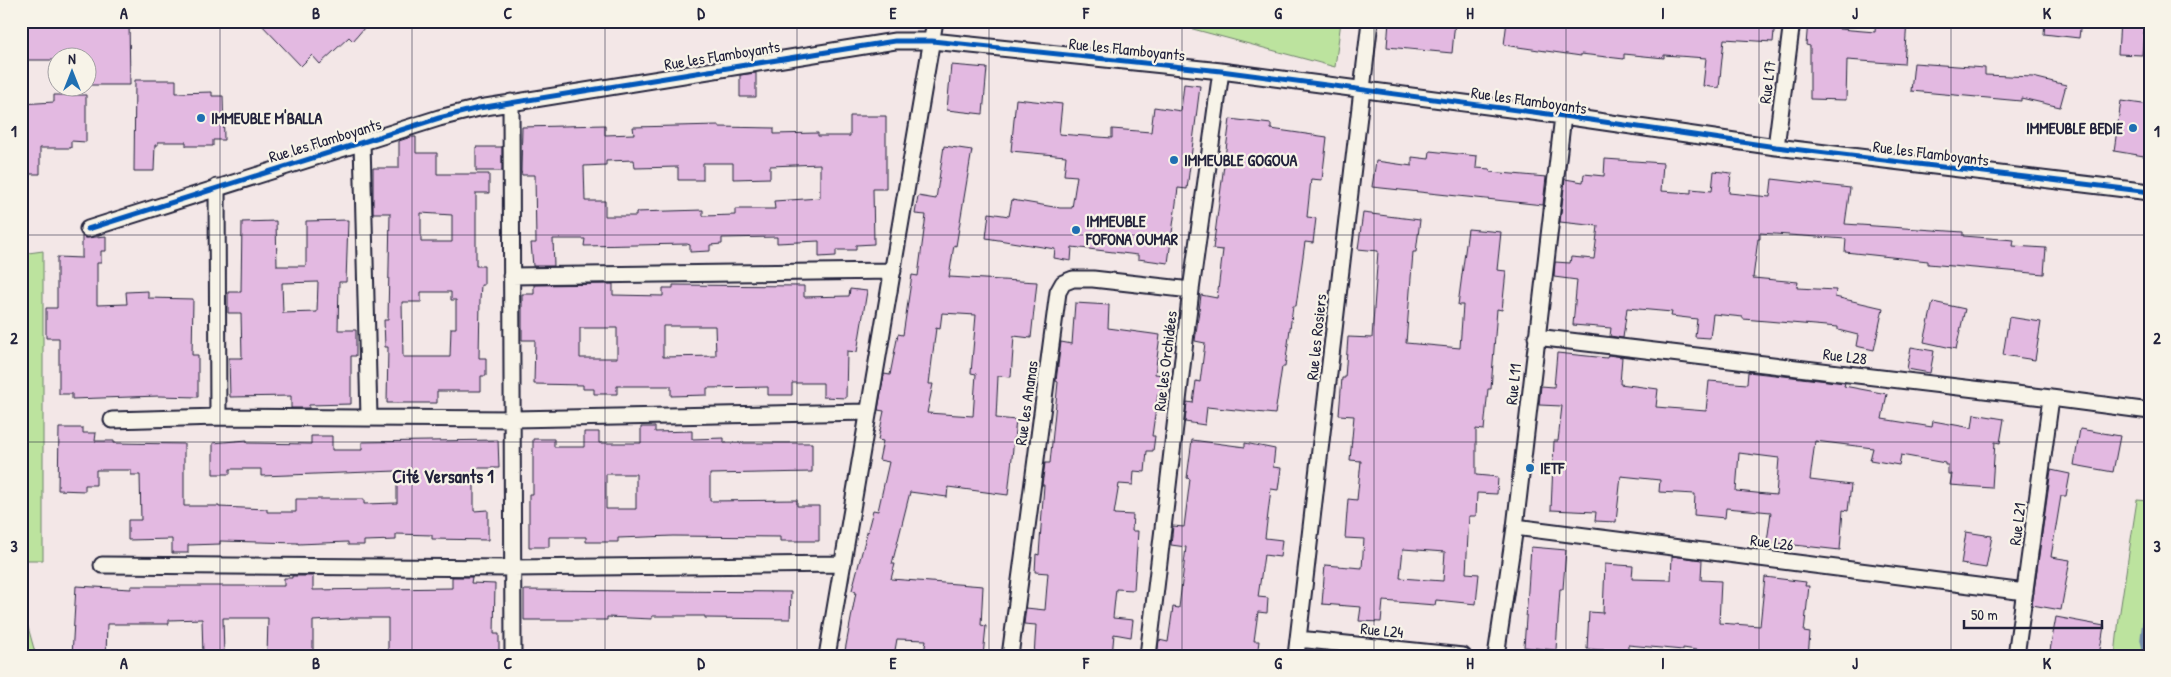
<svg xmlns="http://www.w3.org/2000/svg" width="2171" height="677" font-family="'Patrick Hand',sans-serif">
<style>
.green{fill:#bce39e;stroke:#6f826c}
.lines{fill:none;stroke-linecap:round;stroke-linejoin:round}
.stream{stroke:#758dac;stroke-width:5.5}
.building{fill:#e3b9e1;stroke:#22223b;fill-rule:evenodd}
.minor-casing{stroke:#22223b;stroke-width:19}
.minor{stroke:#f7f3e8;stroke-width:15}
.cycleway-casing{stroke:#f7f3e8;stroke-width:8}
.cycleway{stroke:#0057b8;stroke-width:5}
.grid{fill:none;stroke:#22223b;stroke-width:1;stroke-opacity:0.55}
.poi-dot{fill:#1f6fb2;stroke:#f7f3e8;stroke-width:2}
.labels{text-anchor:middle;stroke-width:4.5;stroke-linejoin:round;paint-order:stroke}
.street-label{font-size:16px;fill:#22223b;stroke:#f7f3e8}
.poi-label{font-size:16px;font-weight:bold;fill:#22223b;stroke:#f7f3e8;text-anchor:start}
.neighbourhood-label{font-size:18px;font-weight:bold;fill:#22223b;stroke:#f7f3e8}
.neatline{fill:none;stroke:#22223b;stroke-width:2}
.grid-label{font-size:16px;text-anchor:middle;font-weight:bold;fill:#22223b}
</style>
<rect width="100%" height="100%" fill="#f3e7e7"/>
<filter id="ink" filterUnits="userSpaceOnUse"><feTurbulence type="fractalNoise" baseFrequency=".02" numOctaves="2"/><feDisplacementMap in="SourceGraphic" scale="10" xChannelSelector="R" yChannelSelector="G"/><feConvolveMatrix kernelMatrix="1 2 1 2 8 2 1 2 1" color-interpolation-filters="sRGB"/></filter>
<g filter="url(#ink)">
<!-- green -->
<path class="green" d="M1163 21H1341L1335 67Z
M43 251V560H21V254Z
M2137 500 2150 501V656H2115L2119 618Z
M21 602 36 656H21Z"/>
<g class="lines">
<!-- stream -->
<path class="stream" d="M2147 656 2143 640 2150 575"/>
</g>
<!-- building -->
<path class="building" d="M21 21H129L130 85H88V58H58V60H21Z
M258 21H370L353 41 349 37 320 64 312 55 301 66Z
M1389 21H1455L1452 53 1387 47Z
M1507 21H1775L1773 42 1724 39 1719 88 1703 86 1706 58 1664 55V58L1624 54V59L1581 54V56L1504 45Z
M1808 21H1839V29L1875 32 1876 21H1907L1904 64 1847 60 1846 100 1810 99V46L1806 45Z
M2045 21H2081L2079 38 2044 34Z
M2120 21H2145L2142 55 2118 54Z
M1914 63 1985 68V75L2033 77 2066 85 2060 107 2021 98V101L1911 91Z
M951 65 987 68 983 114 947 110Z
M756 73V97H740V75Z
M135 80H176V93L212 92V96H223L224 140H213V146H186V142H158V145H155L154 171H134Z
M1184 84 1200 86 1187 189 1178 188 1168 263 1138 259V255L1072 247 1071 261 1054 258 1055 249 986 238 989 213 1009 216 1012 200 1060 208H1072L1077 176 1064 175 1066 156 1011 151 1016 99 1062 104 1059 134 1112 138V129L1151 132 1154 107 1181 111Z
M54 95H86V142L71 141V148H40V174H24V151H21V104L54 102Z
M2121 101 2150 105V157L2114 151Z
M850 116H886V189H873L874 244 856 245V250H836V256L819 257V241L777 243V237L722 238V244L710 245V251L690 252V245L687 244 584 246 585 239H553L554 266H533L531 243H536L535 175H522L521 171 522 127 605 125V135L634 134 633 127 719 125V127L774 128V134L818 133V136H850ZM634 160 635 168 678 167V180H703V163H733V179L770 178V166L820 164V198L774 201 775 209H735V215L703 216V210L636 212V216H605V201H585L584 166 606 165V161Z
M1230 119 1271 124V129L1327 137 1322 180 1311 179 1307 217 1316 218 1313 243 1305 242 1296 306H1293L1285 367H1282L1275 414 1207 407 1205 425 1185 422 1187 402 1193 403 1196 381 1200 382 1205 343 1195 341 1201 295 1217 298 1223 250 1213 249Z
M411 137H416V153H437V174H489V193H476V266H484V285H481L480 300 479 358H486V376H481V391H437V403H387L388 347H385L384 320H388L390 213H373V168H399V141ZM421 213 452 215V242H421ZM421 292H451V300H456V328H451L450 357H403L402 302H421Z
M944 146 972 150 956 246 954 245 949 277 1037 282 1031 338 1014 336 1011 377 998 376 996 418 1016 420 1008 495 948 487 947 497 910 492 892 564H895L891 579 983 586 981 625 986 626 983 656 924 654 926 640 897 639 894 656H844L856 592 852 590 873 510 878 511 889 462 879 460 883 441 878 440 884 411 878 410 884 374 890 375 898 334 903 335 912 275 918 276 926 215 915 214 918 196 936 199ZM942 313 976 315 971 373 976 374 973 416 927 413 933 384H929L936 328 940 329Z
M476 147H502V171H476Z
M1430 151 1477 156 1476 168 1490 169V172L1546 177 1543 205 1372 187 1376 161 1412 166V157L1429 159Z
M1605 159 1663 163 1661 191 1691 193V189L1712 191 1714 171 1731 173 1729 193 1770 197 1772 179 1850 188 1845 224 1963 232V236L2014 240 2013 246 2046 248 2044 274 1928 264V261L1845 252 1846 239 1760 233V239H1758L1753 278 1798 282 1797 288 1836 290 1835 297 1883 308 1874 350 1856 346 1858 335 1838 330V327L1743 319V317L1713 314 1710 338 1695 337 1697 319 1671 316 1672 312 1627 308 1623 338 1610 336 1611 328 1573 325 1577 280 1554 277 1555 262 1570 263 1571 257 1594 259 1598 226 1560 222 1565 179 1583 182 1584 174 1604 176Z
M1363 213 1420 220 1416 252H1413L1406 343 1460 348 1463 305H1458L1468 229 1501 232 1497 270 1506 271 1502 310 1497 309 1491 389H1488L1484 430 1476 429V475L1498 477 1497 494 1477 493 1476 516H1469L1466 573 1479 574 1476 604 1436 600 1435 605 1383 601 1381 622 1359 621 1361 607 1322 604 1325 565 1362 568 1364 539 1345 538 1348 499 1357 500 1361 461 1350 460 1354 416 1339 415 1342 378H1345L1348 337 1372 338 1378 251 1358 249ZM1403 549 1445 552 1443 581 1400 578Z
M348 220 346 282H339L338 330H356V356H351V404L309 405V408H291V396L230 397 229 358H242L241 313H228V292H241L242 222 276 221 277 266H306V221ZM318 282 317 312 283 313 282 283Z
M82 236 86 238 106 236V251H101V263H97V305L127 304 126 292 148 291V298L193 299 192 355H198V397L159 396 72 399V394H59V338H46V308H57V257L82 258Z
M613 284V295L663 296V288H673V285L804 286V297L849 296 850 289 867 291 857 352 847 351 846 398 823 397V383H792V395H768V387L707 388V395L671 396V386H617V394H594V389H583V385L534 384 535 340H522V294H534V285ZM663 326H715L716 356 663 357ZM580 328H617V358H580Z
M1933 302 1965 309 1956 349 1924 342Z
M1075 303 1109 305 1108 328 1160 335 1155 374 1163 375 1161 393H1158L1152 436H1155L1153 451H1147L1145 472 1134 471 1133 485 1119 484 1114 514 1133 515 1132 531H1138L1134 590 1116 589 1113 618 1133 620 1131 637 1114 634 1112 656H1034L1036 625 1024 624 1026 608 1045 610 1048 573 1035 572 1036 554 1039 555 1044 485H1042L1045 463H1050L1058 382 1056 381 1061 342 1072 344Z
M2009 317 2041 322 2035 360 2003 355Z
M1911 347 1934 351 1930 373 1907 369Z
M1557 353 1607 358 1608 355 1622 357 1620 384 1658 389 1656 407 1706 411 1709 381 1747 384 1748 372 1845 383 1844 386 1887 394 1882 419 1932 427 1933 421 1972 428 1974 414 2004 419 2000 443 1995 442 1992 488 1950 485 1952 474H1948V465H1945V463L1901 455 1899 465 1870 460 1873 448 1815 441 1810 480 1851 485 1848 511 1843 510 1840 550 1767 542 1771 512 1726 508 1725 518 1694 515 1695 494 1659 492 1660 480 1621 476 1616 522 1595 521 1596 512 1551 510 1554 441H1558L1562 406 1539 405 1541 386 1554 387ZM1739 453 1779 458 1776 495 1736 491Z
M641 427H655V432L692 431V439L724 438V443H812V472L710 474V501L797 500V506H819V541H780V537L673 536 618 538V542H586V537H549V547H529V494H533V439H554V447H584V432H599V443H641ZM606 474H636V509H606Z
M59 428H83V433H96L95 441H114V443L184 444V506H219V507L267 509V512H296V499H364V504L397 503V471L261 476V469H230V474H213V443L247 440V443L311 444V436H332V450H362V442L498 440 499 468H474V511L488 510V540L432 539V535L396 534V540L364 541V545H348V542L298 544V543L220 541V544L188 545V553H172V539L128 540V520H141L140 475H131V470H96V485H85V491L58 490Z
M2080 429 2120 436 2113 472 2074 465Z
M1192 440 1245 447V443L1275 449 1273 467 1281 468 1278 490 1271 489 1265 538 1282 540 1280 557 1264 555 1258 597 1268 598 1267 613 1258 612 1254 641H1259L1257 656H1196L1172 653V656H1157L1159 640 1168 642 1173 607 1179 608 1186 547 1171 545 1173 526 1184 527 1190 479 1187 478Z
M2051 470 2070 474 2066 496H2061L2051 557 2070 560 2061 610 2032 605Z
M1966 532 1992 536 1986 568 1961 564Z
M1531 547 1566 550 1563 589H1560L1556 650 1524 647Z
M1672 556 1702 560 1701 580 1721 581 1719 623 1760 626 1765 577 1806 582 1805 586H1809L1804 632 1810 633 1808 656H1778L1750 651V656H1737L1683 648V650L1628 645V651L1587 649 1589 612 1603 613 1605 564 1633 566 1632 579 1671 580Z
M292 576H313V590L452 588V577H472L471 583 495 584 494 634H499V654L388 656V618H350V619L313 621V656H267L268 618H223L224 656H203L202 619 169 620V624H107L106 656H72L76 586 131 589V586H284V578H292Z
M524 590 791 592 790 619 705 618V616H652V619L607 617V620H524Z
M2056 617 2104 626 2099 656H2049Z"/>
<g class="lines">
<defs>
<path id="minor" d="M511 102 513 656
M362 142 369 417
M1776 147 1792 21
M217 187 218 417
M88 229 439 118 479 108 895 41H932L1221 71 1563 116 1776 147 2150 192
M511 276 893 271
M1536 337 2051 398 2150 411
M112 420 218 417 514 419 867 412
M1515 527 2025 592
M102 565 513 568 843 564
M1298 639 1463 656
M827 656 935 21
M1010 656 1058 292 1063 283 1073 279H1093L1191 290
M1148 656 1191 290 1221 71
M1296 656 1370 21
M1496 656 1515 527 1563 116
M2016 656 2051 398"/>
</defs>
<!-- minor casing -->
<use href="#minor" class="minor-casing"/>
<!-- minor -->
<use href="#minor" class="minor"/>
<defs>
<path id="cycleway" d="M88 229 439 118 479 108 895 41H932L1221 71 1563 116 1776 147 2150 192"/>
</defs>
<!-- cycleway casing -->
<use href="#cycleway" class="cycleway-casing"/>
<!-- cycleway -->
<use href="#cycleway" class="cycleway"/>
</g>
</g>
<!-- grid -->
<path class="grid" d="M220 21V656M412 21V656M605 21V656M797 21V656M989 21V656M1182 21V656M1374 21V656M1566 21V656M1759 21V656M1951 21V656M21 235H2150M21 442H2150"/>
<!-- markers -->
<g class="poi-dot">
<circle cx="201" cy="118" r="5"/>
<circle cx="2133" cy="128" r="5"/>
<circle cx="1174" cy="160" r="5"/>
<circle cx="1076" cy="230" r="5"/>
<circle cx="1530" cy="468" r="5"/>
</g>
<g class="labels">
<!-- street labels -->
<g class="street-label">
<text transform="translate(1127 49) rotate(6)" y="6">Rue les Flamboyants</text>
<text transform="translate(722 55) rotate(-9)" y="6">Rue les Flamboyants</text>
<text transform="translate(1767 82) rotate(-83)" y="6">Rue L17</text>
<text transform="translate(1529 100) rotate(8)" y="6">Rue les Flamboyants</text>
<text transform="translate(325 140) rotate(-17)" y="6">Rue les Flamboyants</text>
<text transform="translate(1931 153) rotate(7)" y="6">Rue les Flamboyants</text>
<text transform="translate(1316 337) rotate(-84)" y="6">Rue les Rosiers</text>
<text transform="translate(1845 356) rotate(7)" y="6">Rue L28</text>
<text transform="translate(1165 361) rotate(-83)" y="6">Rue les Orchidées</text>
<text transform="translate(1513 384) rotate(-84)" y="6">Rue L11</text>
<text transform="translate(1026 403) rotate(-82)" y="6">Rue les Ananas</text>
<text transform="translate(2017 524) rotate(-83)" y="6">Rue L21</text>
<text transform="translate(1772 542) rotate(7)" y="6">Rue L26</text>
<text transform="translate(1382 630) rotate(6)" y="6">Rue L24</text>
</g>
<!-- poi labels -->
<g class="poi-label">
<text x="211" y="124">IMMEUBLE M'BALLA</text>
<text x="2123" y="134" text-anchor="end">IMMEUBLE BEDIE</text>
<text x="1184" y="166">IMMEUBLE GOGOUA</text>
<text x="1086" y="227">IMMEUBLE<tspan x="1086" dy="18">FOFONA OUMAR</tspan></text>
<text x="1540" y="474">IETF</text>
</g>
<!-- neighbourhood labels -->
<g class="neighbourhood-label">
<text x="443" y="483">Cité Versants 1</text>
</g>
</g>
<!-- margin -->
<rect width="2171" height="677" fill="none" stroke="#f7f3e8" stroke-width="55"/>
<!-- north arrow -->
<g transform="translate(72 72)"><circle r="24" fill="#f7f3e8" stroke="#a29fa3"/>
<path d="M0-4L9 19L0 12L-9 19Z" fill="#1f6fb2"/>
<text y="-8" font-size="14" font-weight="bold" text-anchor="middle" fill="#22223b">N</text>
</g>
<!-- scale -->
<path d="M1964 620v8h138v-8" fill="none" stroke="#22223b" stroke-width="2.5"/>
<text x="1971" y="620" font-size="15" fill="#22223b" stroke="#f7f3e8" stroke-width="4" paint-order="stroke">50 m</text>
<rect x="28" y="28" width="2116" height="622" class="neatline"/>
<g class="grid-label">
<text x="124" y="19">A</text>
<text x="316" y="19">B</text>
<text x="508" y="19">C</text>
<text x="701" y="19">D</text>
<text x="893" y="19">E</text>
<text x="1086" y="19">F</text>
<text x="1278" y="19">G</text>
<text x="1470" y="19">H</text>
<text x="1663" y="19">I</text>
<text x="1855" y="19">J</text>
<text x="2047" y="19">K</text>
<text x="14" y="137">1</text>
<text x="2157" y="137">1</text>
<text x="14" y="344">2</text>
<text x="2157" y="344">2</text>
<text x="14" y="552">3</text>
<text x="2157" y="552">3</text>
<text x="124" y="669">A</text>
<text x="316" y="669">B</text>
<text x="508" y="669">C</text>
<text x="701" y="669">D</text>
<text x="893" y="669">E</text>
<text x="1086" y="669">F</text>
<text x="1278" y="669">G</text>
<text x="1470" y="669">H</text>
<text x="1663" y="669">I</text>
<text x="1855" y="669">J</text>
<text x="2047" y="669">K</text>
</g>
</svg>
